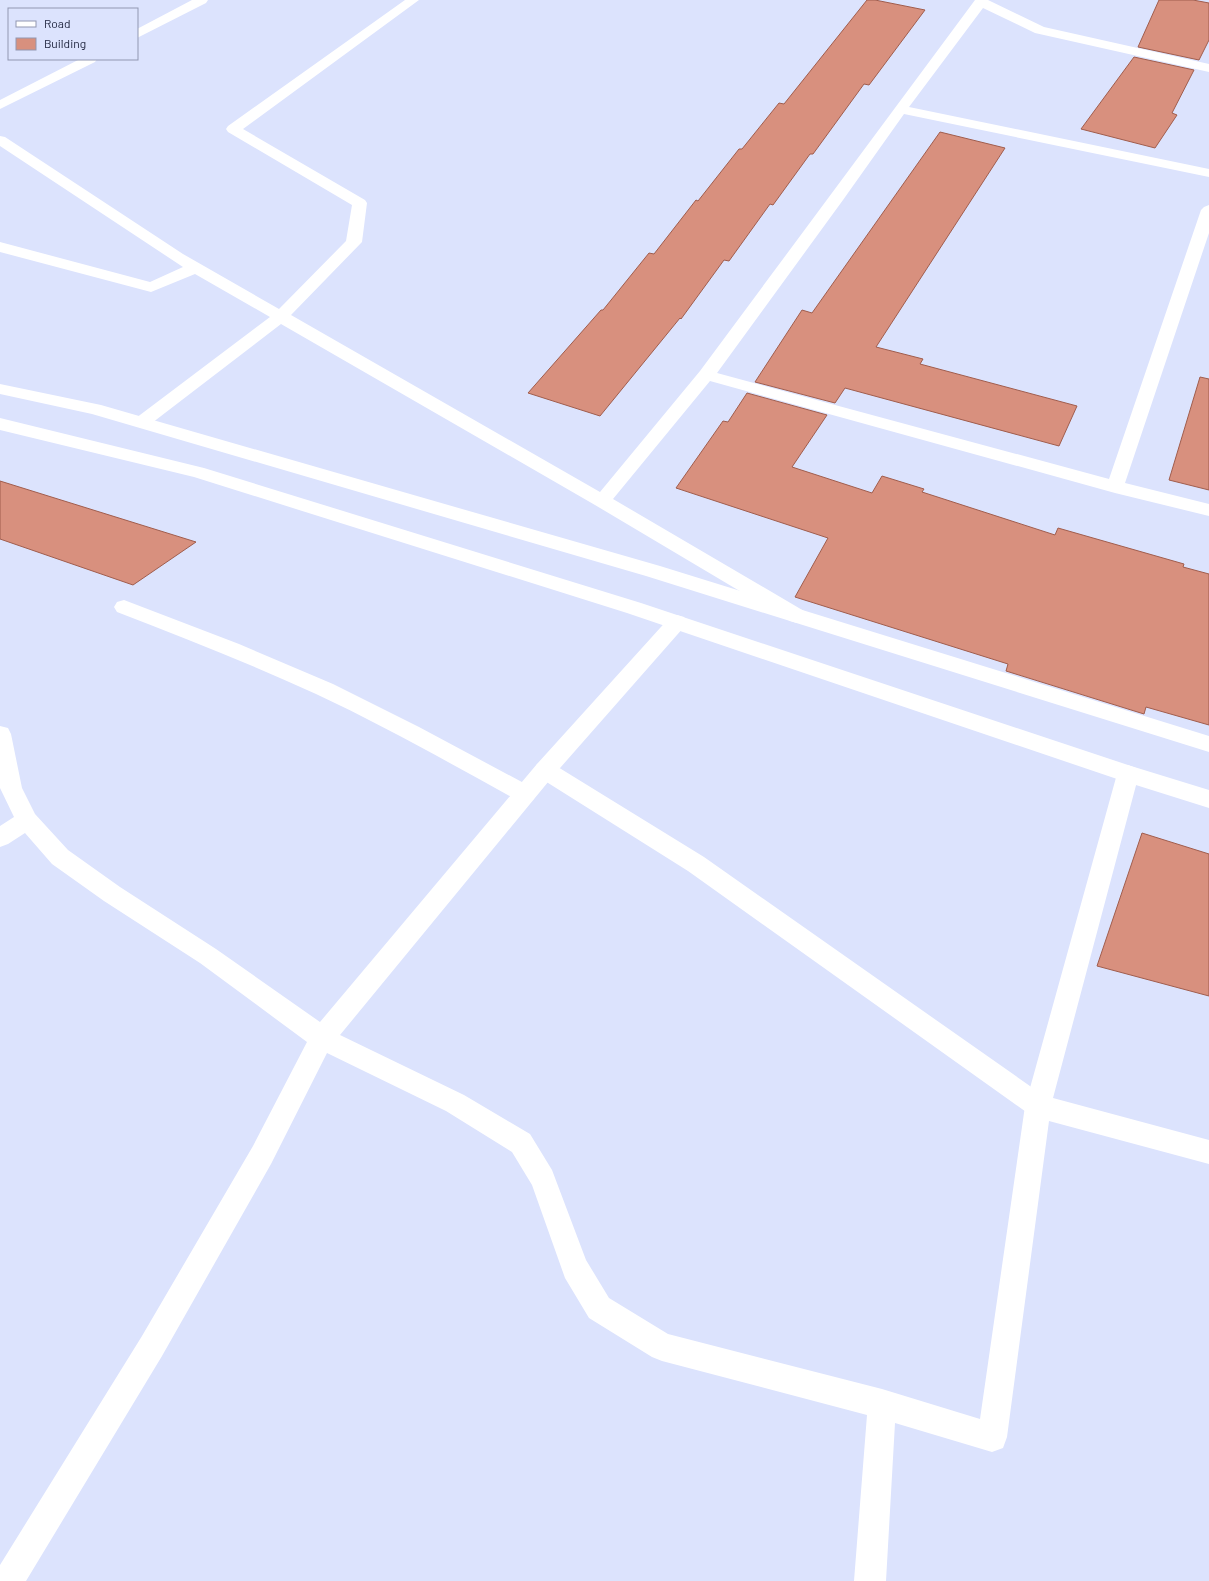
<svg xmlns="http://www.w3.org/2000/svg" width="1209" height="1581" font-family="Barlow,sans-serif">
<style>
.building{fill:#d8907e;stroke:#a05d4d}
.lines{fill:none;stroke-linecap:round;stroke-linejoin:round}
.lane{fill:#fff;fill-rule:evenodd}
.street{fill:#fff;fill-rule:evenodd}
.secondary{fill:#fff;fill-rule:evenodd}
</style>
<rect width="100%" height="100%" fill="#dce3fd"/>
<!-- building -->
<path class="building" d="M867 0H875L925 10 869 85 864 84 813 154H810L773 205 770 204 729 261 724 260 681 319 680 318 600 416 528 393 601 310H603L649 253 654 254 696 200 698 201 739 149H742L779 103 784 104Z
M1159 0H1193L1209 3V40L1199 60 1138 47Z
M1134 57 1194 70 1172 113 1177 115 1155 148 1081 129Z
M940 132 1005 148 876 347 923 359 920 364 1077 406 1059 446 845 388 835 403 755 382 802 310 812 313Z
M1200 377 1209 379V490L1169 480Z
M747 393 827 415 792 467 872 493 882 476 924 489 922 492 1055 535 1058 528 1184 564 1183 567 1209 574V725L1146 707 1144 714 1006 671 1008 664 795 597 828 538 676 488 723 421 728 422Z
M0 481 196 542 133 585 0 539Z
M1142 833 1209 854V996L1097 966Z"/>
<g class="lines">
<!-- lane -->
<path class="lane" d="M192 0H208L206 3 137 38V29Z
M80 59H97L95 62 0 109V100Z
M124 600 239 644 333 684 419 727 533 788 536 794 533 800 525 803 517 800C451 764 385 726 316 694 251 664 184 638 117 612L114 607 117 602Z
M545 762 553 764 704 857 1047 1098 1051 1106 1047 1114 1038 1118 1029 1114 688 871 537 776 534 770 537 764Z"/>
<!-- street -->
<path class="street" d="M405 0H419L243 129 365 200 367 203 362 242 291 315 600 492 700 371 975 0H988L1044 27 1209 64V72L1035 33 983 8 909 107 1209 169V177L904 114 843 200 717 373 1109 479 1201 210 1204 207 1209 205V233L1125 483 1209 504V516L1115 493 710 381 613 499 804 611 807 616 804 621 797 623 790 621 595 505 281 324 148 426 142 428 136 426 133 422 136 418 270 317 195 274 151 292 0 252V242L150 282 183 267 0 146V136L5 137 183 254 279 309 346 241 352 205 228 132 226 129 228 126Z
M677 615 684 617 687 622 684 627 553 776 340 1035 464 1095 530 1134 552 1170 586 1260 609 1298 668 1334 882 1389 980 1419 1025 1106 1117 774 1120 768 1128 765 1136 768 1139 774 1053 1098 1209 1140V1164L1049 1121 1007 1437 1003 1448 992 1452 895 1423 886 1581H854L867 1415 662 1361 652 1357 589 1318 565 1278 532 1185 512 1152 446 1111 327 1053 271 1164 162 1356 26 1581H0V1565L142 1336 253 1146 307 1042 200 963 104 901 52 864 25 833 8 844 0 847V826L14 817 0 788V726L8 728 11 734 22 788 35 814 68 850 120 887 216 949 320 1022 537 764 670 617Z"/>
<!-- secondary -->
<path class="secondary" d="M0 384 101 405 660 566 1209 736V752L646 576 92 414 0 394Z
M0 418 204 468 641 603 1131 766 1209 790V808L1120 780 627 613 194 477 0 430Z"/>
</g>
<!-- legend -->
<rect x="8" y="8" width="130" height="52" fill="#dce3fd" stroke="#9197b1"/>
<rect x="16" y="21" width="20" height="6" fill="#ffffff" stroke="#9197b1"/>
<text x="44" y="28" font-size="12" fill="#21263f">Road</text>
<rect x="16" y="38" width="20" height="12" fill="#d8907e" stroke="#9197b1"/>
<text x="44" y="48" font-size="12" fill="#21263f">Building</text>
</svg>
